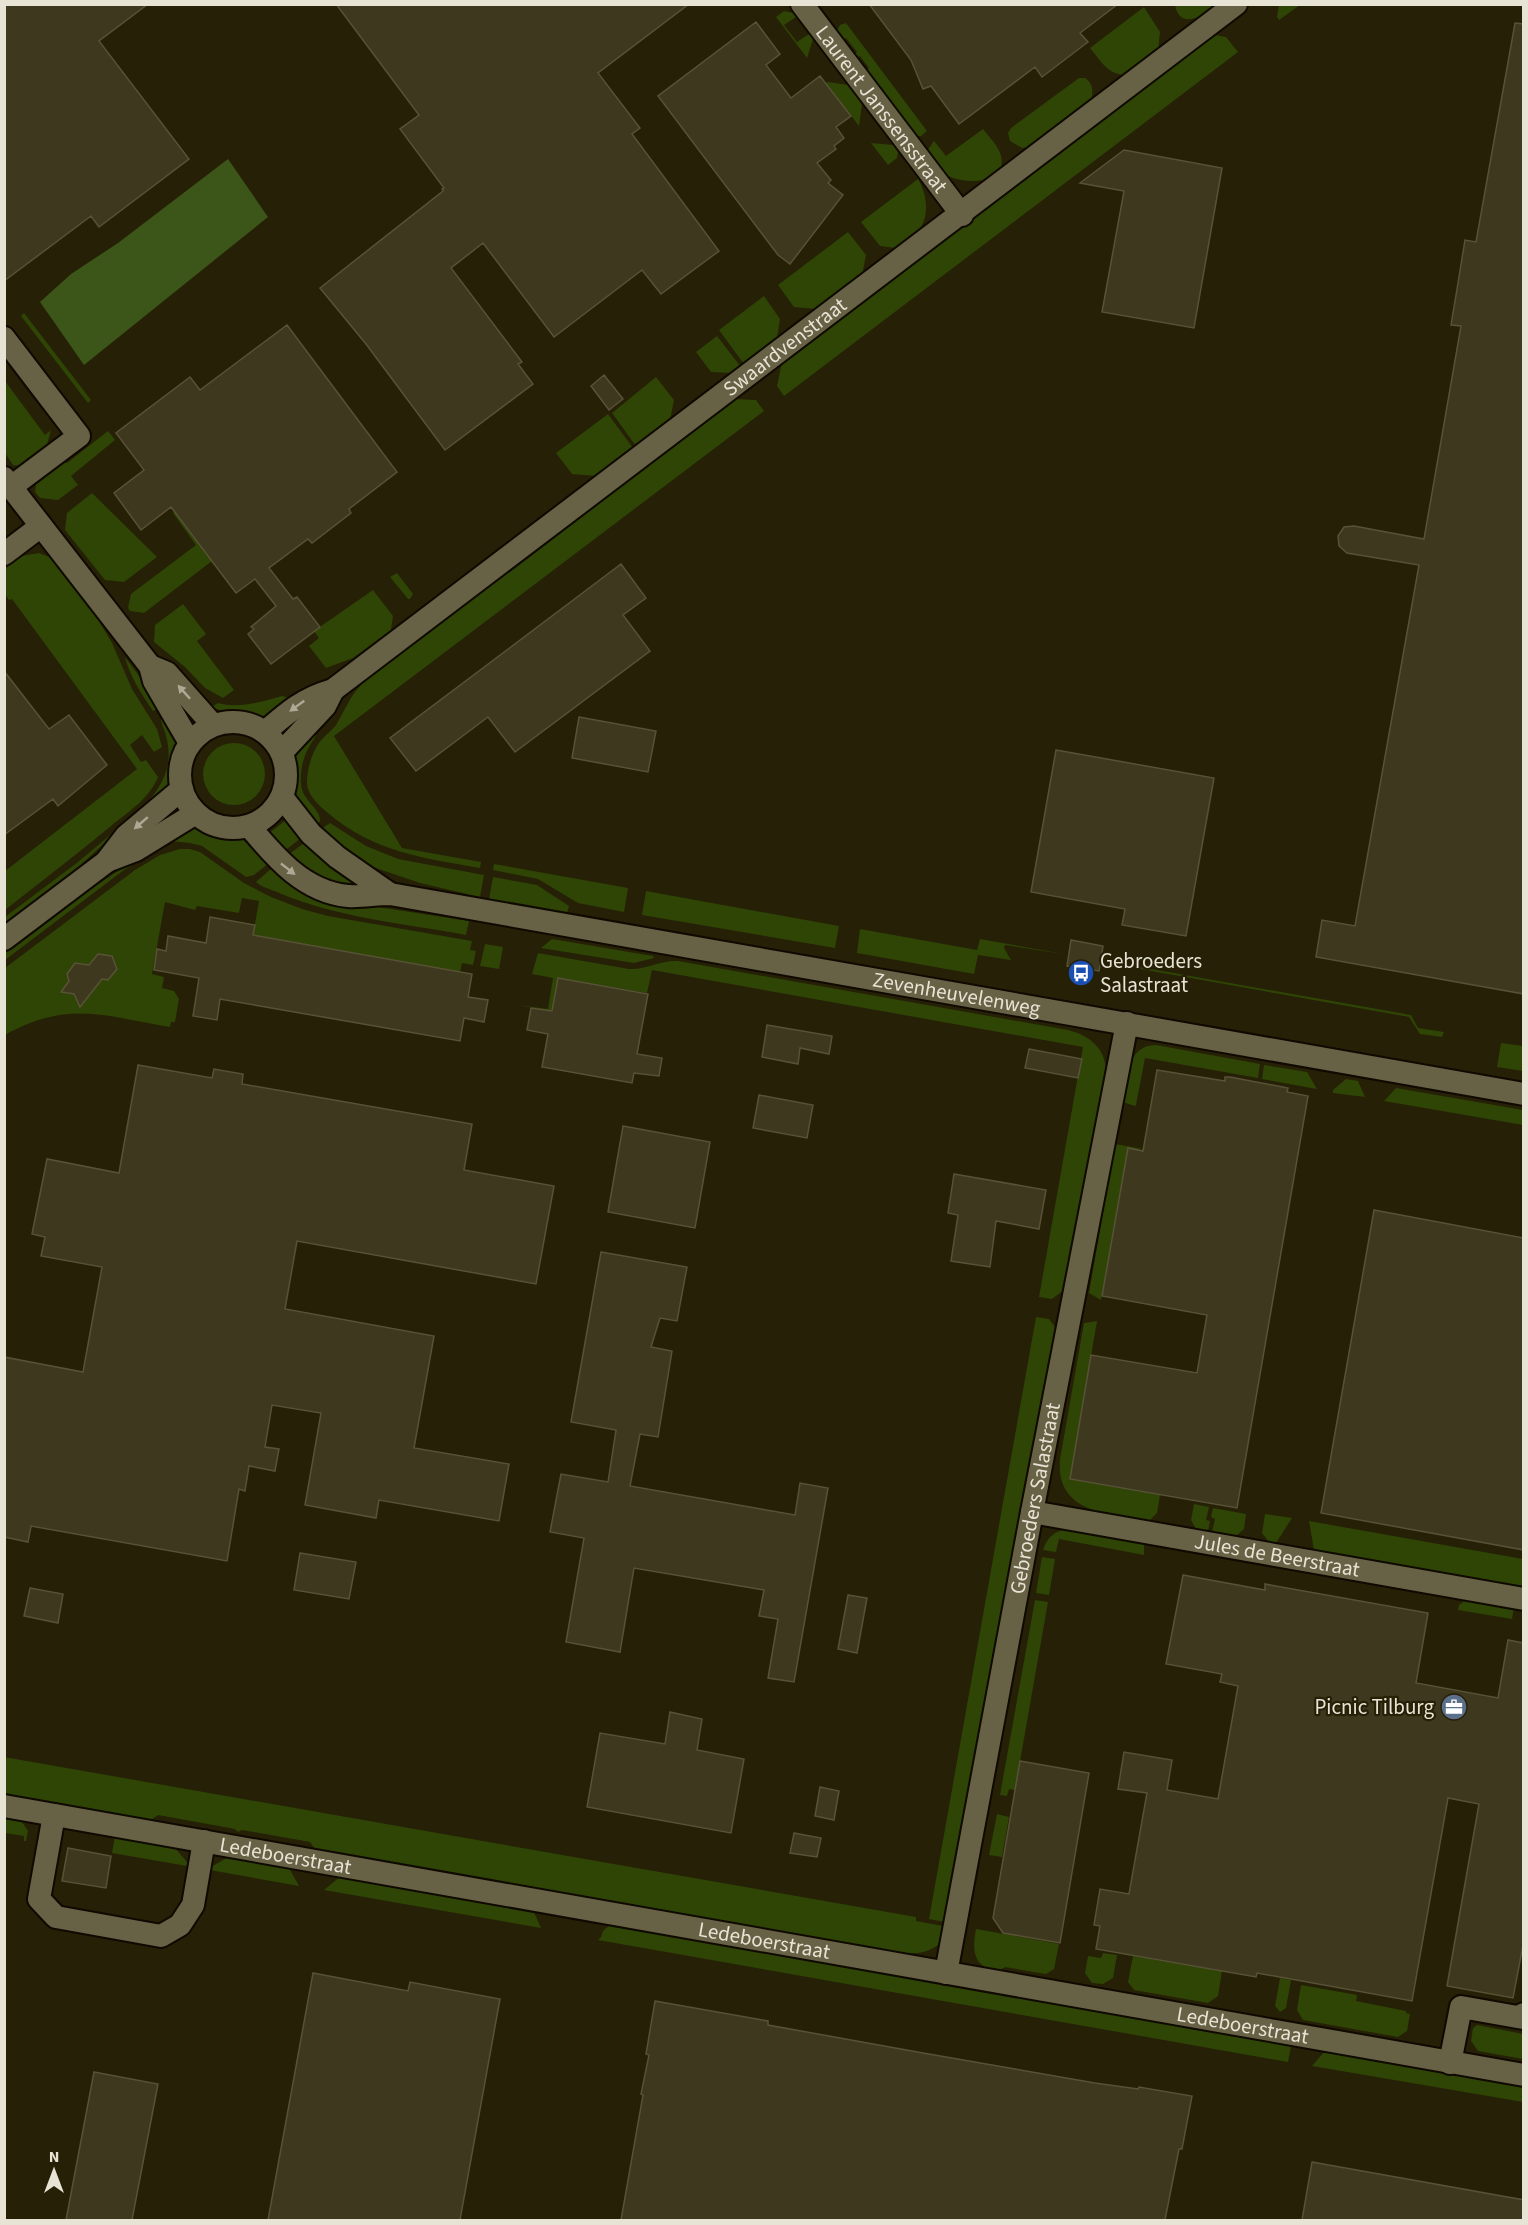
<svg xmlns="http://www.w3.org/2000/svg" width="1528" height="2225" font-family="'Source Sans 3',sans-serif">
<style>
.green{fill:#2e4505}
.forest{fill:#3c5518}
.building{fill:#3e391e;stroke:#585237;stroke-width:1.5}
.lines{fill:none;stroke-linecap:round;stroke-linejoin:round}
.minor-casing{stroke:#0f0900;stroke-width:26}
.minor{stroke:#676145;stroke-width:22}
.oneway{fill:#aea994}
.labels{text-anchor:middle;stroke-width:4.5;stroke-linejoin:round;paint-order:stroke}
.street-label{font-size:21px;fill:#e8e4d5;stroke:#262006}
.poi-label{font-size:21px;fill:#e8e4d5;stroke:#262006;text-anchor:start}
</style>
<rect width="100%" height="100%" fill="#262006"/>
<!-- green -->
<path class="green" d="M1175 4 1220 5C1207 13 1179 33 1175 4Z
M1279 5V4L1300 5 1279 20 1277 17Z
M1144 7 1160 32 1158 51 1125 75C1107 74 1101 61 1090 48Z
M784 11 793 13 796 17 784 25 797 42 809 34 813 39 807 58 776 17Z
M846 23 927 131 921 136H915L864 72 869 68 860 56 855 59 853 56 857 52 846 38 841 41 837 31 840 25Z
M1215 35 1226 37 1238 52 784 396 777 386 782 362Z
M1079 78H1085C1094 84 1093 92 1091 101L1031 147 1022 148 1010 141 1008 133 1011 128Z
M828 82 848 85 862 104 859 126 826 83Z
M983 129C989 137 999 146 1001 156 1008 185 960 186 944 173 937 168 932 158 927 151L934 141 946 156Z
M871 143 893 145 898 152 897 158 888 165Z
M918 179C927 194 930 215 919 230 914 237 904 243 896 248L880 246 861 222Z
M848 232 866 255 862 275 816 309 794 307 778 285Z
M764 296 780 319 777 338 744 364 719 330Z
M24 313 91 400 88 403 21 316Z
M717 336 741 367 732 373 711 372 696 352Z
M656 377 674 400 670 420 636 446 612 413Z
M5 381 45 435 51 430 46 448 22 466 13 465 5 453Z
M733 399 756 400 764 411 334 736 402 848 481 862 480 868C423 858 374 852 328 813 317 804 306 794 307 780 308 765 313 749 323 738 328 733 332 730 336 725 344 712 349 698 360 686 371 674 385 664 398 653Z
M608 414 633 448 597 476 572 474 556 453Z
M108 431 115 440 71 476 78 485 58 500 40 498 35 492 37 477 58 462 67 463Z
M92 493 157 557 124 582 105 580 65 530 67 513Z
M175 511 212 561 144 613 130 611 128 608 131 594 196 545 173 513Z
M39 553 49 557 58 563 96 616 112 643 132 689 157 729 162 747 154 752 142 735 130 745 141 762 146 760 158 777C150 798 128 812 111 826 76 855 40 882 5 910V871L137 769 12 599 9 600 5 594V569L21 556Z
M397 573 413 594 410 599H408L390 577Z
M373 590 393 616 391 630 353 658 326 668 309 646 319 638 314 631Z
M183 604 206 634 197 641 234 690 223 698 205 688 185 667 154 642 155 625Z
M125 657 162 707 153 711C142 695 129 675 125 657Z
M282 696 289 698C283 703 277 711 270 714 259 720 223 712 212 707L218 703C240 709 260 702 282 696Z
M162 713 177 741 172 776 168 788 144 806C163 786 174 764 166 736 164 727 159 722 162 713Z
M317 730C317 737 312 741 309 747 303 757 300 772 301 784 302 801 320 807 320 821L317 826 294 796V790L296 752Z
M203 774a31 31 0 1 1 62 0a31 31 0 1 1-62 0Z
M140 810 72 873 5 924V917L78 862Z
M286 820 301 838 283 852 268 834Z
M330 823 366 846 398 859 484 875 480 897 420 883 364 864 318 831Z
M192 828H202L241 838 269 863 254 875 246 877 202 846 190 843 170 841Z
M308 840 353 880 351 885 330 884 284 858Z
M165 845 164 848 124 870 5 960V953C56 914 107 873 165 845Z
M180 849H190L200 852 244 883 271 897 302 909 328 916 472 941 470 950 476 951 473 965 462 963 460 972 253 935 259 901 242 898 239 913 197 906 195 910 165 902 152 974 164 977 162 988 174 991 179 999 175 1022H171L170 1027C104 1016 67 1000 5 1035V968L135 870 160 855Z
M494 864 628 888 624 912 578 903 538 879 493 870Z
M273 867 365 905 469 921 466 935C403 923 336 918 277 892 270 889 261 887 256 882Z
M493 877 537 885 569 906 567 913 489 899Z
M646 891 839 926 835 948 642 915Z
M860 929 977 950 980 939 1069 955 1005 945 1004 948 1011 960 978 955 974 974 857 953Z
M552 939 653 956 654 958 634 963 541 948Z
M485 944 503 947 499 969 480 966Z
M538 953 629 969C646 970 660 960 678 961L1068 1030C1092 1036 1108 1051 1106 1077L1068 1287 1052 1299 1039 1297 1083 1047 652 970 647 993 558 978 552 1011 517 1005 548 1009 553 978 532 974Z
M1102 953 1107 954 1106 961 1411 1015 1418 1028 1444 1032 1442 1037 1420 1034 1409 1017 1101 962Z
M1501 1043 1523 1046V1071L1497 1067Z
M1156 1045 1260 1064 1258 1078 1145 1058 1136 1105 1135 1106 1123 1102C1127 1080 1126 1045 1156 1045Z
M1264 1065 1307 1072 1317 1089 1262 1079Z
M1346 1079 1358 1081 1365 1097 1333 1093V1090Z
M1396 1088 1523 1110V1125L1384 1101Z
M1115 1144 1143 1149H1128L1101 1300 1089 1293Z
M1036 1317 1049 1319 1060 1334 955 1924 929 1919Z
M1097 1321 1070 1479 1160 1495 1157 1513 1149 1521C1110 1514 1055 1514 1060 1459L1084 1323Z
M1194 1504 1209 1507 1206 1520 1210 1521 1208 1531 1196 1529 1191 1520Z
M1213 1508 1246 1514 1244 1529 1236 1536 1212 1532 1215 1519 1211 1517Z
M1265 1514 1292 1518 1276 1543 1269 1542 1262 1533Z
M1309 1521 1523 1559V1587L1314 1550Z
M1067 1529 1144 1542V1555L1059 1539 1056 1552 1043 1550C1047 1538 1054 1531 1067 1529Z
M1042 1557 1055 1559 1049 1595 1036 1593Z
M1467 1599 1514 1607 1512 1619 1458 1610 1459 1605Z
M1035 1600 1048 1602 1015 1790 1009 1789 1007 1796 1000 1795Z
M4 1757 916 1917V1921L954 1928C939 1947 929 1955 903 1953L315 1849 310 1842 242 1830 238 1832 235 1829 158 1815 151 1820 5 1794Z
M997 1814 1009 1817 1002 1857 989 1855Z
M4 1817 20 1819 28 1831 26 1841H24V1836L5 1833Z
M115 1836 174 1847 187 1862V1866L112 1853Z
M230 1856 288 1866 299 1886 210 1870 211 1867Z
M341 1876 533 1910 541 1928 324 1890Z
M611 1924 1291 2046 1288 2062 598 1940 601 1937 603 1931Z
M976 1929 1059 1944 1054 1969 1046 1974 1005 1967 997 1972C973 1966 972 1951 976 1929Z
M1103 1953 1117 1955 1113 1978 1103 1984 1092 1983 1085 1973 1088 1956 1101 1958Z
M1133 1956 1222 1971 1218 1996 1208 2003 1134 1990 1128 1982Z
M1280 1978 1291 1980 1286 2008 1280 2012 1275 2006Z
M1301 1985 1357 1995 1356 2001 1406 2011V2013L1410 2014 1407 2031 1398 2037 1303 2020 1297 2010Z
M1477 2025 1523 2034V2059L1478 2051 1471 2041 1473 2028Z
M1324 2052 1522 2087 1523 2102 1312 2066Z"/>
<!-- forest -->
<path class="forest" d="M228 159 268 217 84 365 40 302 71 274 118 243Z"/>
<!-- building -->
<path class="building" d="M4 4H148L99 41 189 159 99 227 91 216 4 281Z
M336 4H689L598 73 640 128 632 134 719 251 661 294 642 270 554 337 483 243 451 268 522 362 518 364 533 384 445 450 366 344 320 288 443 191 442 189 444 188 400 129 419 115Z
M869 4H1118L1080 33 1088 42 1042 77 1035 67 959 124 931 86 923 89 911 60Z
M756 22 780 54 766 65 791 98 820 76 851 116 836 127 844 138 834 146 836 149 817 163 831 180 828 183 843 195 790 264 778 255 658 96Z
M1515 23 1524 24V994L1316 957 1322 920 1355 926 1419 565 1347 553 1339 546 1338 536 1344 527 1354 526 1424 539 1461 326 1451 325 1458 283 1465 240 1476 242Z
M1124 150 1222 168 1194 328 1102 312 1124 191 1080 183Z
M287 325 397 472 349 509 351 513 312 543 308 539 269 568 293 599 297 597 320 627 271 664 248 634 254 629 251 627 276 606 255 579 236 593 171 507 141 530 114 493 144 470 116 433 190 377 200 390Z
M604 375 623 399 609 410 591 386Z
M621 564 646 598 623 615 650 651 515 752 488 717 416 771 390 738Z
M4 671 49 729 69 715 107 765 58 806 53 799 4 835Z
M579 717 656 731 648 772 572 758Z
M1056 750 1214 778 1186 936 1122 925 1125 909 1031 892Z
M210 917 255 925 253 935 472 974 468 997 488 1000 484 1022 464 1018 460 1041 220 999 217 1020 193 1016 199 978 154 970 157 949 166 951 168 936 206 943Z
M1071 940 1103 946 1099 971 1067 966Z
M98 954 112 956 117 969 108 980 102 979 80 1007 74 994 61 992 69 981 67 974 75 963 89 965Z
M558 978 648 994 637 1054 662 1058 659 1076 634 1073 632 1083 542 1067 548 1034 527 1030 531 1008 552 1011Z
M767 1025 832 1036 829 1054 800 1048 798 1064 762 1057Z
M1029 1049 1082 1059 1078 1078 1025 1068Z
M138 1065 212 1078 214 1069 243 1074 242 1084 472 1124 464 1170 554 1186 536 1284 297 1241 285 1309 434 1336 414 1448 509 1464 499 1521 379 1500 376 1518 305 1505 321 1413 272 1405 265 1447 279 1449 275 1471 249 1466 245 1491 239 1489 227 1561 31 1526 28 1542 4 1537V1357L83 1372 102 1267 41 1256 45 1237 32 1234 47 1159 119 1173Z
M1157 1070 1225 1081V1077H1230L1288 1088 1287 1092 1308 1096 1237 1508 1070 1479 1091 1355 1197 1373 1207 1315 1102 1296 1128 1148 1143 1151Z
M759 1095 813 1105 807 1138 753 1128Z
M623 1126 710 1142 695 1228 608 1212Z
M954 1174 1046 1190 1039 1229 996 1221 990 1267 951 1261 958 1215 948 1213Z
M1374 1210 1524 1238V1550L1321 1513Z
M601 1252 687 1267 677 1321 660 1318 651 1347 672 1351 658 1437 640 1434 630 1486 795 1515 800 1483 828 1488 794 1682 768 1678 778 1619 759 1616 764 1590 634 1568 620 1652 566 1642 584 1538 550 1532 561 1474 608 1482 616 1430 571 1422Z
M300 1553 356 1562 349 1599 294 1590Z
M1183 1575 1265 1590V1584L1428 1613 1416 1683 1498 1698 1508 1640 1524 1643V1940L1513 1998 1447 1986 1479 1804 1448 1798 1412 2001 1257 1973 1256 1977 1096 1949 1100 1926 1094 1925 1100 1889 1129 1894 1147 1793 1118 1789 1124 1752 1172 1760 1167 1790 1218 1799 1238 1686 1220 1682 1222 1674 1166 1664Z
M30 1588 63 1594 58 1623 24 1616Z
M848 1595 867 1598 857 1653 838 1649Z
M670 1712 702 1719 697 1750 744 1759 731 1833 587 1807 600 1733 665 1744Z
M1020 1761 1089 1773 1060 1943 1003 1933 993 1918Z
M820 1787 839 1791 834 1820 815 1816Z
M794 1833 821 1838 817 1857 790 1853Z
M68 1848 111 1856 106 1888 62 1881Z
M313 1973 408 1991 410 1982 500 1999 460 2220H268Z
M655 2001 768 2021V2025L923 2053 1095 2083 1138 2089 1139 2087 1192 2096 1182 2149H1179L1165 2220H621L643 2095 641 2094 649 2055 646 2054Z
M94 2072 158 2084 132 2220H66Z
M1312 2162 1524 2200V2220H1302Z"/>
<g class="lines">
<defs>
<g id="minor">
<path id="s1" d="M802 4 962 215"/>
<path d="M4 338 79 436 11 487"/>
<path d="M4 478 150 666 154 681 190 743"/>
<path d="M4 554 41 526"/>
<path d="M150 666 167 673 213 725"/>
<circle cx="233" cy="775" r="53"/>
<path id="s2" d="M265 732C288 712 304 698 333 690L1236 4"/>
<path d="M282 752 325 706 333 690"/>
<path d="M282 797 311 834 337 857 390 894"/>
<path id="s3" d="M249 826C275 857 304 892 348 896 361 897 376 894 390 894L1524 1094"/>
<path d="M107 861 136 850 196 813"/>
<path d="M4 939 106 862 126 836 182 789"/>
<path id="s4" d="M1032 1512 1524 1599"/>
<path id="s5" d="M4 1806 1524 2075"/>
<path d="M54 1815 39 1899 56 1917 161 1936 180 1925 193 1905 204 1841"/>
<path id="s6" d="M946 1973 1032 1512 1127 1023"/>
<path d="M1450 2063 1461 2007 1523 2018 1524 2014"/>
</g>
</defs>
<!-- minor casing -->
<use href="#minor" class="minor-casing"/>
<!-- minor -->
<use href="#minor" class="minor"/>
</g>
<!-- one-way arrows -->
<defs><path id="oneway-solid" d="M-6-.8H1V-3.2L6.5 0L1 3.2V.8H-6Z" transform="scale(1.5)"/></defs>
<g class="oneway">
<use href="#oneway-solid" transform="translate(184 692) rotate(-132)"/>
<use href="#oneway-solid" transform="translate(297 706) rotate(144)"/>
<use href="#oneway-solid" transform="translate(141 823) rotate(139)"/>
<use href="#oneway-solid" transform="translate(288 869) rotate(38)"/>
</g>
<!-- icons -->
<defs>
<symbol id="bus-disc" viewBox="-11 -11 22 22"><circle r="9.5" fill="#1a4fb4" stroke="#262006"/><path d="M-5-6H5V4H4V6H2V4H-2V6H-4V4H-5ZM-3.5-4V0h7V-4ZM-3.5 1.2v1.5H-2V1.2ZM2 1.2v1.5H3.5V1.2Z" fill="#fff"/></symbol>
<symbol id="office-disc" viewBox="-11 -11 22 22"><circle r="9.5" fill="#5c6f8a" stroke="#262006"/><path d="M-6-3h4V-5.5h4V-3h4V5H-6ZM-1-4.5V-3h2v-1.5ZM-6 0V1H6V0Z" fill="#fff"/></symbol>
</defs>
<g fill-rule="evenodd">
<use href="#bus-disc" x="1066" y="958" width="30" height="30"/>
<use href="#office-disc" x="1439" y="1692" width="30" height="30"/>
</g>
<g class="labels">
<!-- street labels -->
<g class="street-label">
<text dy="7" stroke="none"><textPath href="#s1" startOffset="132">Laurent Janssensstraat</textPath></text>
<text dy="7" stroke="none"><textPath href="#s2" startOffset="648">Swaardvenstraat</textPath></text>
<text dy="7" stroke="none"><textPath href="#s3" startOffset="742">Zevenheuvelenweg</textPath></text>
<text dy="7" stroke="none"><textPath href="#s6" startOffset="483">Gebroeders Salastraat</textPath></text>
<text dy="7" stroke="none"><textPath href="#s4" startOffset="249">Jules de Beerstraat</textPath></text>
<text dy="7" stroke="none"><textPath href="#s5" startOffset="286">Ledeboerstraat</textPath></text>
<text dy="7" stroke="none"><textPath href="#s5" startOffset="772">Ledeboerstraat</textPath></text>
<text dy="7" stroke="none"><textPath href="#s5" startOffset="1258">Ledeboerstraat</textPath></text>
</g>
<!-- poi labels -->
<g class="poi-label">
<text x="1100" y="968">Gebroeders<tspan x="1100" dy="24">Salastraat</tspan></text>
<text x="1434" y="1714" text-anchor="end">Picnic Tilburg</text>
</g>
</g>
<!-- border -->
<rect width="1528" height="2225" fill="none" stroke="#e8e4d5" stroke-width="12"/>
<!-- north arrow -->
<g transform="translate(54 2171)" stroke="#262006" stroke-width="4.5" paint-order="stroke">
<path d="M0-4.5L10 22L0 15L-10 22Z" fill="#e8e4d5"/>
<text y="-9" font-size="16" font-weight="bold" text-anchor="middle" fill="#e8e4d5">N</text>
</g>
</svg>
